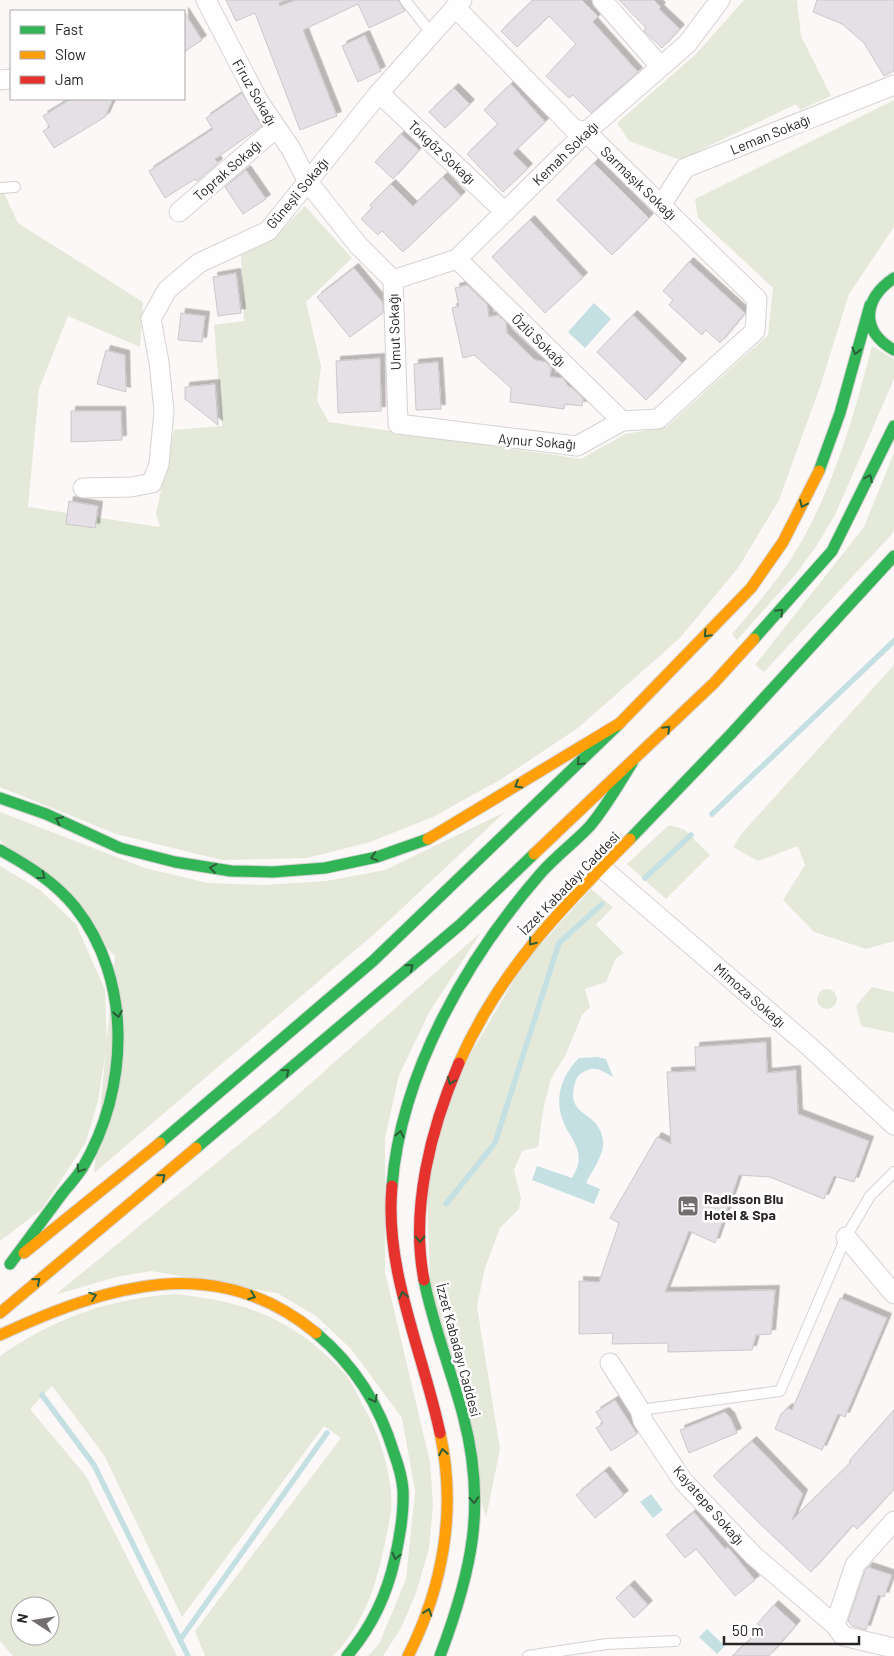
<svg xmlns="http://www.w3.org/2000/svg" width="894" height="1656" font-family="Barlow,sans-serif">
  <defs>
    <filter id="shadow"><feDropShadow dx="4.5" dy="-4.5" stdDeviation="0" flood-color="#0004"/></filter>
  </defs>
  <rect width="100%" height="100%" fill="#fcf8f7"/>
  <g fill="#e4e9da" fill-rule="evenodd">
    <polygon points="744,0 797,0 801,36 831,96 800,110 796,104 680,160 629,141 617,123 696,54"/>
    <polygon points="894,100 894,227 849,294 821,384 779,500 738,568 680,638 578,728 503,778 433,817 370,842 307,858 222,860 116,834 0,787 0,184 18,223 143,302 140,347 68,316 39,389 28,507 160,527 156,513 174,430 222,426 214,325 244,321 241,255 271,241 305,206 352,258 306,302 321,366 317,401 329,422 581,459 625,434 666,427 768,335 773,288 698,218 695,199"/>
    <path d="M 872,346 L 894,359 L 894,379 L 835,515 L 815,548 L 795,575 L 737,640 L 732,634 C 752,610 773,586 791,559 C 832,494 853,419 872,346 Z"/>
    <polygon points="894,453 894,530 892,534 764,672 755,665 864,527"/>
    <polygon points="894,665 894,941 866,949 814,932 783,900 805,865 798,846 758,861 733,847 743,832"/>
    <polygon points="0,812 145,868 208,883 264,885 326,881 385,870 505,812 381,928 94,1173 115,956 0,840"/>
    <polygon points="669,825 685,830 710,855 666,899 627,864"/>
    <polygon points="0,866 40,890 76,924 105,990 107,1043 98,1101 86,1142 42,1209 0,1241"/>
    <polygon points="591,889 613,907 596,925 624,953 616,958 606,982 585,989 590,1007 582,1015 566,1054 551,1079 544,1105 538,1147 522,1151 514,1170 521,1198 519,1209 500,1228 485,1268 477,1306 500,1449 486,1518 431,1308 426,1167 450,1089 524,963"/>
    <polygon points="481,932 430,1011 399,1075 385,1138 385,1272 430,1462 433,1505 429,1549 416,1593 401,1628 383,1656 368,1656 379,1644 406,1579 415,1491 402,1418 351,1349 316,1316 277,1293 151,1271 116,1277 55,1295 275,1115"/>
    <polygon points="872,987 894,992 894,1033 861,1026 856,1006"/>
    <circle cx="827" cy="999" r="10"/>
    <path d="M 175,1294 C 246,1301 296,1320 345,1374 C 354,1385 360,1401 367,1413 C 381,1438 394,1483 391,1511 C 389,1525 386,1539 383,1552 C 375,1590 361,1628 333,1656 L 205,1656 L 195,1631 L 341,1438 L 324,1426 L 182,1617 L 104,1455 L 52,1386 L 30,1409 L 86,1476 L 177,1656 L 13,1656 L 0,1641 L 0,1356 C 54,1318 109,1299 175,1294 ZM 20,1606 L 50,1606 L 50,1636 L 20,1636 Z"/>
  </g>
  <g fill="#c5e0e3">
    <polygon points="594,303 611,319 585,348 568,332"/>
    <path d="M 597,1057 L 606,1059 L 613,1077 C 606,1073 596,1066 588,1070 C 581,1072 577,1076 575,1083 C 565,1119 599,1109 603,1140 C 605,1154 592,1171 586,1183 L 600,1189 L 594,1204 L 532,1180 L 537,1166 L 572,1178 C 574,1174 577,1169 578,1164 C 582,1147 568,1135 563,1121 C 554,1097 562,1075 579,1058 Z"/>
    <polygon points="651,1494 663,1510 653,1518 640,1502"/>
    <polygon points="707,1629 725,1646 717,1654 699,1637"/>
  </g>
  <g fill="none" stroke-linecap="round" stroke-linejoin="round">
    <g stroke="#c5e0e3" stroke-width="5.5">
      <polyline points="712,814 894,641"/>
      <polyline points="645,878 691,835"/>
      <polyline points="446,1204 495,1143 559,943 602,904"/>
      <polyline points="42,1395 94,1465 188,1656"/>
      <polyline points="180,1640 327,1433"/>
    </g>
  </g>
  <g fill="#e4e0e6" stroke="#cac8c9" filter="url(#shadow)">
    <polygon points="226,0 286,0 279,3 280,6 296,0 398,0 405,11 369,28 358,4 303,30 337,116 300,130 255,13 236,21"/>
    <polygon points="533,0 582,0 598,16 593,22 638,72 591,113 573,95 569,98 546,76 576,44 549,16 517,47 501,31"/>
    <polygon points="619,0 654,0 661,7 659,9 680,29 662,48 644,31 646,28"/>
    <polygon points="817,0 894,0 894,71 884,76 864,43 842,24 813,12"/>
    <polygon points="184,12 202,40 184,52"/>
    <polygon points="365,35 381,71 358,82 342,46"/>
    <polygon points="511,84 545,122 513,153 528,168 503,192 467,154 498,124 484,110"/>
    <polygon points="454,88 470,104 445,128 429,112"/>
    <polygon points="242,93 262,126 215,159 218,163 197,181 195,179 165,198 149,171 213,129 206,118"/>
    <polygon points="71,99 113,99 105,117 54,148 43,131 50,127 43,116"/>
    <polygon points="401,134 419,150 393,179 375,162"/>
    <polygon points="594,163 649,218 612,255 557,200"/>
    <polygon points="246,170 266,199 243,214 225,187"/>
    <polygon points="443,177 461,196 403,252 382,231 378,235 361,219 372,208 370,205 391,184 413,206"/>
    <polygon points="530,220 583,277 545,313 492,257"/>
    <polygon points="689,262 745,313 720,343 706,330 702,335 669,305 673,300 663,291"/>
    <polygon points="354,268 383,303 383,313 350,337 317,297"/>
    <polygon points="236,273 241,313 218,316 213,277"/>
    <polygon points="467,285 487,304 489,317 498,315 506,322 507,333 535,360 546,362 551,368 550,377 563,378 568,386 571,387 583,398 582,406 565,404 564,409 510,402 511,388 474,355 463,358 452,308 459,306 455,288"/>
    <polygon points="181,313 205,316 202,342 178,340"/>
    <polygon points="633,315 682,363 646,400 597,352"/>
    <polygon points="106,350 125,355 126,392 97,384"/>
    <polygon points="380,358 381,411 338,413 336,361"/>
    <polygon points="438,362 441,409 416,410 414,364"/>
    <polygon points="215,384 218,425 185,399 185,387"/>
    <polygon points="71,411 121,411 122,440 71,442"/>
    <polygon points="69,501 98,506 95,528 66,524"/>
    <polygon points="766,1042 767,1073 796,1070 798,1114 869,1141 854,1182 834,1176 824,1199 770,1177 739,1175 715,1243 689,1231 665,1292 775,1290 771,1334 756,1335 752,1350 668,1352 668,1343 612,1344 613,1333 579,1334 579,1281 599,1282 619,1223 610,1218 657,1137 671,1144 667,1072 696,1071 695,1047"/>
    <polygon points="840,1298 887,1318 845,1417 838,1414 822,1450 775,1429 781,1414 788,1408 792,1410"/>
    <polygon points="615,1400 637,1434 611,1451 596,1428 603,1423 596,1412"/>
    <polygon points="894,1410 894,1489 857,1529 853,1525 811,1572 756,1520 713,1476 752,1441 803,1494 792,1520 851,1462 849,1461"/>
    <polygon points="725,1412 730,1417 737,1433 689,1453 680,1430"/>
    <polygon points="605,1471 624,1495 595,1518 576,1495"/>
    <polygon points="694,1512 725,1549 728,1547 755,1580 735,1596 696,1549 685,1558 666,1535"/>
    <polygon points="868,1567 892,1575 884,1597 878,1595 866,1630 852,1626 848,1621 865,1571"/>
    <polygon points="630,1585 648,1605 634,1618 616,1598"/>
    <polygon points="774,1605 796,1625 769,1656 732,1656 763,1628 757,1624"/>
  </g>
  <g fill="none" stroke-linecap="round" stroke-linejoin="round">
    <g stroke="#d6d2d1" stroke-width="12">
      <g id="lane">
        <polyline points="405,0 431,33"/>
        <polyline points="0,188 15,187"/>
        <polyline points="640,1410 780,1391 846,1237 870,1196 894,1172"/>
        <polyline points="528,1656 607,1644 675,1641"/>
      </g>
    </g>
    <g stroke="#d6d2d1" stroke-width="21">
      <g id="street">
        <polyline points="206,0 259,102 291,149 308,182 358,245 393,280 398,424 577,446 622,421 658,419 755,331 757,299 586,132 574,129 455,7"/>
        <polyline points="602,0 660,66"/>
        <polyline points="0,80 11,79"/>
        <polyline points="379,93 505,212"/>
        <polyline points="662,204 685,168 894,85"/>
        <polyline points="179,212 276,128"/>
        <polyline points="457,259 622,421"/>
        <polyline points="393,280 457,259 586,132 687,44 720,0"/>
        <polyline points="83,488 131,487 152,483 159,464 164,411 159,362 151,319 167,290 199,263 268,231 379,93 462,0"/>
        <polyline points="602,868 811,1048 894,1125"/>
        <polyline points="846,1237 894,1294"/>
        <polyline points="610,1363 640,1410 643,1421 683,1481 754,1556 835,1625 843,1636 894,1648"/>
        <polyline points="835,1625 855,1565 894,1521"/>
      </g>
    </g>
    <g stroke="#d6d2d1" stroke-width="13">
      <g id="fast">
        <path d="M 894,278 C 863,299 860,331 894,350"/>
        <polyline points="819,471 840,413 870,305"/>
        <polyline points="754,639 832,551 894,426"/>
        <polyline points="0,798 46,814 120,848 175,862 231,871 273,872 325,868 377,857 428,839"/>
        <polyline points="630,839 731,734 894,556"/>
        <path d="M 0,850 C 27,865 55,882 75,907 C 133,980 129,1089 83,1167 C 77,1177 69,1185 62,1194 C 45,1217 27,1241 10,1264"/>
        <polyline points="160,1143 373,961 618,725"/>
        <polyline points="196,1148 461,924 534,854"/>
        <path d="M 392,1186 C 401,1072 467,958 541,873 C 556,856 574,843 590,826 C 606,807 619,784 632,763"/>
        <path d="M 424,1280 C 433,1326 451,1370 463,1415 C 487,1505 472,1571 440,1656"/>
        <path d="M 316,1333 C 355,1366 379,1404 394,1453 C 398,1464 402,1477 403,1490 C 404,1512 400,1536 395,1558 C 387,1595 372,1627 347,1656"/>
      </g>
    </g>
    <g stroke="#d6d2d1" stroke-width="13">
      <g id="slow">
        <polyline points="618,725 751,588 783,542 819,471"/>
        <polyline points="428,839 620,723"/>
        <polyline points="534,854 714,683 754,639"/>
        <path d="M 459,1063 C 499,972 561,908 630,839"/>
        <polyline points="24,1253 160,1143"/>
        <polyline points="0,1313 196,1148"/>
        <path d="M 0,1335 C 106,1286 216,1250 316,1333"/>
        <path d="M 408,1656 C 443,1587 457,1510 440,1433"/>
      </g>
    </g>
    <g stroke="#d6d2d1" stroke-width="13">
      <g id="jam">
        <path d="M 392,1186 C 384,1270 423,1352 440,1433"/>
        <path d="M 424,1280 C 410,1209 431,1128 459,1063"/>
      </g>
    </g>
    <use href="#lane" stroke="#fffefe" stroke-width="10"/>
    <use href="#street" stroke="#fffefe" stroke-width="19"/>
    <use href="#fast" stroke="#30b455" stroke-width="11"/>
    <use href="#slow" stroke="#ff9f0a" stroke-width="11"/>
    <use href="#jam" stroke="#e5322d" stroke-width="11"/>
  </g>
  <defs><path id="oneway-chevron" d="M-2-3.5L2.5 0L-2 3.5" fill="none" stroke-width="1.6" stroke-linecap="round" stroke-linejoin="round" transform="scale(1.25)"/></defs>
  <g stroke="#2c5e38">
    <use href="#oneway-chevron" transform="translate(856 351) rotate(104)"/>
    <use href="#oneway-chevron" transform="translate(869 478) rotate(-64)"/>
    <use href="#oneway-chevron" transform="translate(803 504) rotate(115)"/>
    <use href="#oneway-chevron" transform="translate(780 612) rotate(-47)"/>
    <use href="#oneway-chevron" transform="translate(707 634) rotate(134)"/>
    <use href="#oneway-chevron" transform="translate(667 729) rotate(-45)"/>
    <use href="#oneway-chevron" transform="translate(580 762) rotate(136)"/>
    <use href="#oneway-chevron" transform="translate(518 785) rotate(149)"/>
    <use href="#oneway-chevron" transform="translate(59 820) rotate(-156)"/>
    <use href="#oneway-chevron" transform="translate(374 857) rotate(165)"/>
    <use href="#oneway-chevron" transform="translate(213 868) rotate(-171)"/>
    <use href="#oneway-chevron" transform="translate(42 876) rotate(36)"/>
    <use href="#oneway-chevron" transform="translate(532 942) rotate(129)"/>
    <use href="#oneway-chevron" transform="translate(410 967) rotate(-40)"/>
    <use href="#oneway-chevron" transform="translate(118 1014) rotate(79)"/>
    <use href="#oneway-chevron" transform="translate(286 1072) rotate(-40)"/>
    <use href="#oneway-chevron" transform="translate(451 1081) rotate(111)"/>
    <use href="#oneway-chevron" transform="translate(400 1134) rotate(-77)"/>
    <use href="#oneway-chevron" transform="translate(80 1169) rotate(123)"/>
    <use href="#oneway-chevron" transform="translate(162 1177) rotate(-40)"/>
    <use href="#oneway-chevron" transform="translate(420 1239) rotate(88)"/>
    <use href="#oneway-chevron" transform="translate(37 1281) rotate(-40)"/>
    <use href="#oneway-chevron" transform="translate(403 1295) rotate(-103)"/>
    <use href="#oneway-chevron" transform="translate(93 1296) rotate(-19)"/>
    <use href="#oneway-chevron" transform="translate(252 1296) rotate(20)"/>
    <use href="#oneway-chevron" transform="translate(374 1399) rotate(62)"/>
    <use href="#oneway-chevron" transform="translate(443 1452) rotate(-100)"/>
    <use href="#oneway-chevron" transform="translate(474 1500) rotate(86)"/>
    <use href="#oneway-chevron" transform="translate(396 1556) rotate(103)"/>
    <use href="#oneway-chevron" transform="translate(428 1612) rotate(-71)"/>
  </g>
  <defs>
    <g id="hotel-square" transform="scale(1.125)"><rect x="-9" y="-9" width="18" height="18" rx="4" fill="#736f6e" stroke="#fff"/><path d="M-6-4.5h1.5V1H6V5H4.5V3h-9V5H-6ZM-4 0a1.8 1.8 0 1 1 3.6 0ZM.5 0V-2.5h3Q6-2.5 6 0Z" fill="#fff"/></g>
  </defs>
  <g fill-rule="evenodd">
    <use href="#hotel-square" x="688" y="1206"/>
  </g>
  <g text-anchor="middle" dominant-baseline="central" stroke-width="5" stroke-linejoin="round" paint-order="stroke">
    <g font-size="14" fill="#292524" stroke="#fff">
      <text transform="translate(255 92) rotate(60)">Firuz Sokağı</text>
      <text transform="translate(770 134) rotate(-22)">Leman Sokağı</text>
      <text transform="translate(442 152) rotate(43)">Tokgöz Sokağı</text>
      <text transform="translate(565 153) rotate(-44)">Kemah Sokağı</text>
      <text transform="translate(227 170) rotate(-41)">Toprak Sokağı</text>
      <text transform="translate(639 183) rotate(44)">Sarmaşık Sokağı</text>
      <text transform="translate(297 193) rotate(-50)">Güneşli Sokağı</text>
      <text transform="translate(394 332) rotate(-92)">Umut Sokağı</text>
      <text transform="translate(539 340) rotate(44)">Özlü Sokağı</text>
      <text transform="translate(537 441) rotate(4)">Aynur Sokağı</text>
      <text transform="translate(569 883) rotate(-46)">İzzet Kabadayı Caddesi</text>
      <text transform="translate(750 995) rotate(41)">Mimoza Sokağı</text>
      <text transform="translate(459 1350) rotate(75)">İzzet Kabadayı Caddesi</text>
      <text transform="translate(709 1505) rotate(49)">Kayatepe Sokağı</text>
    </g>
    <g font-size="14" font-weight="bold" fill="#292524" stroke="#fff" text-anchor="start">
      <text x="704" y="1198">Radisson Blu<tspan x="704" dy="16">Hotel &amp; Spa</tspan></text>
    </g>
  </g>
  <rect x="10" y="10" width="175" height="90" fill="#ffffff" stroke="#a9a8a7"/>
  <rect x="20" y="26" width="25" height="8" fill="#30b455" stroke="#a9a8a7"/>
  <text x="55" y="35" font-size="15" fill="#292524">Fast</text>
  <rect x="20" y="51" width="25" height="8" fill="#ff9f0a" stroke="#a9a8a7"/>
  <text x="55" y="60" font-size="15" fill="#292524">Slow</text>
  <rect x="20" y="76" width="25" height="8" fill="#e5322d" stroke="#a9a8a7"/>
  <text x="55" y="85" font-size="15" fill="#292524">Jam</text>
  <g transform="translate(35 1621) rotate(282)"><circle r="24" fill="#ffffff" stroke="#a9a8a7"/>
  <path d="M0-4L9 19L0 12L-9 19Z" fill="#736f6e"/>
  <text y="-8" font-size="14" font-weight="bold" text-anchor="middle" fill="#292524">N</text>
  </g>
  <path d="M724 1636v8h135v-8" fill="none" stroke="#292524" stroke-width="2.5"/>
  <text x="732" y="1636" font-size="15" fill="#292524" stroke="#ffffff" stroke-width="4" paint-order="stroke">50 m</text>
</svg>
